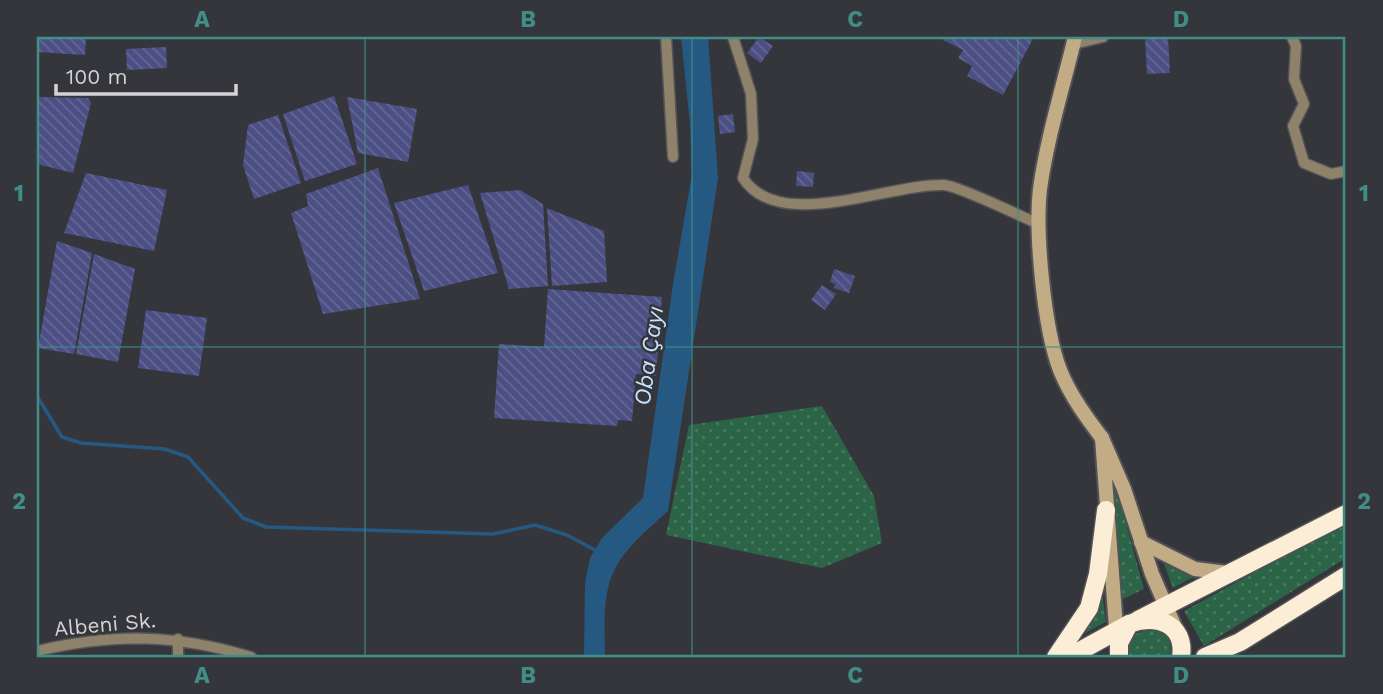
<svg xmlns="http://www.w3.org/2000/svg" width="1383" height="694" font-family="'Work Sans',sans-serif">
  <defs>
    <pattern id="grass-dots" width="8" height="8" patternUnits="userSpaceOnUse" patternTransform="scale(1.75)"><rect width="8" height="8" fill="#2c6447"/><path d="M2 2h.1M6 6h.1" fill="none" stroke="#4a7961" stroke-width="1.8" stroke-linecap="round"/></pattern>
    <pattern id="building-back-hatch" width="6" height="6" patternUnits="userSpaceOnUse" patternTransform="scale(1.75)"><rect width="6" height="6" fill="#4b4f83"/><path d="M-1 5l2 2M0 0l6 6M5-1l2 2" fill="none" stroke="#646794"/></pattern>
  </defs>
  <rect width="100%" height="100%" fill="#35363b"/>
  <g fill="url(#grass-dots)">
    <polygon points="822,406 874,496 882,543 822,568 666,535 689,425"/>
    <polygon points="1112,473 1144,589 1121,600"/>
    <polygon points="1346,522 1346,558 1204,646 1184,611"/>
    <polygon points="1164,564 1197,575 1173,588"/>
    <polygon points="1102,592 1106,622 1085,633"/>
    <polygon points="1153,627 1170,638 1171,657 1129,657 1128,648 1133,635"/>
  </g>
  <path fill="#265981" d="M 681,37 L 708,37 L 718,178 L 668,511 C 607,565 603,575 605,657 L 584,657 L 585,583 L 590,558 L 602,538 L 643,498 L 673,284 L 692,174 L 690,124 Z"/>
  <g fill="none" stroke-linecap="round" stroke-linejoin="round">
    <polyline stroke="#265981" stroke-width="3.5" points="37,396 62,437 81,443 165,449 188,457 243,518 266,527 493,534 535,525 567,535 597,551"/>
  </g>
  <g fill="url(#building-back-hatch)">
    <polygon points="37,37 86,37 85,55 37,52"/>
    <polygon points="759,37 773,46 761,63 747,53"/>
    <polygon points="945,37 1034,37 1003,95 967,76 972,66 958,58 963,50 943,40"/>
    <polygon points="1145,37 1168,37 1170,73 1147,74"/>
    <polygon points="166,47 167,68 127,70 126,49"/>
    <polygon points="334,96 357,164 305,181 283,114"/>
    <polygon points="37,97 88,98 91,103 73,173 37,164"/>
    <polygon points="347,97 417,109 408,162 358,153"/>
    <polygon points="733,114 735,132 720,134 718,116"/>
    <polygon points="278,115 301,183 254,199 243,165 248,125"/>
    <polygon points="378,168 420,299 323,314 291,213 308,206 306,194"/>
    <polygon points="797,171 814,173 813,187 796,186"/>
    <polygon points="86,173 167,190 154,251 64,233"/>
    <polygon points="468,185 498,273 424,291 394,203"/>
    <polygon points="520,190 543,204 548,286 509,289 480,193"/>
    <polygon points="547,208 604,231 607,282 552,286"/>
    <polygon points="57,241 92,253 74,354 38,348"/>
    <polygon points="94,254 135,269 118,362 76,354"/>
    <polygon points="834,269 855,276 849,293 834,288 835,284 830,282"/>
    <polygon points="822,285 836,294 825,310 811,300"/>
    <polygon points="548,289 662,297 656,376 636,374 632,421 618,420 617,426 494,418 499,344 544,347"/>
    <polygon points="146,310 207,318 199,376 138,368"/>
  </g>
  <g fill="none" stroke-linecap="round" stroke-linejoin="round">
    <g stroke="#525257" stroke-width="13">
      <g id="street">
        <polyline points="666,37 673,157"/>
        <path d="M 733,37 L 751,94 L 753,139 L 743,178 C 779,234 890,183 944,185 C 959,186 1020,216 1039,224"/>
        <polyline points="1292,37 1296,46 1294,79 1304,104 1293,126 1304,163 1331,174 1346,171"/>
        <polyline points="1074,44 1103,37"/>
        <polyline points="178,639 178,657"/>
        <path d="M 37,651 C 114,633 176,634 251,657"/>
      </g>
    </g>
    <g stroke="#525257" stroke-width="18">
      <g id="secondary">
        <path d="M 1075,37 C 1063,87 1047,138 1040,189 C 1035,233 1044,329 1060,370 C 1070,395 1086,417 1102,438"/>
        <polyline points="1141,542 1195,569 1228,573"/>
        <polyline points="1117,641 1102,438 1124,489 1152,574 1178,634"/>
      </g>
    </g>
    <g stroke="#525257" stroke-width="21">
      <g id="highway">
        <polyline points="1138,620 1346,514"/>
        <polyline points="1056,657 1089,608 1098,574 1106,510"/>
        <polyline points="1069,657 1129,624"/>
        <path d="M 1119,657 L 1119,643 L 1129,624 C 1156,613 1186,624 1181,657"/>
        <polyline points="1205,657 1240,642 1346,576"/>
      </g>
    </g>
    <use href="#street" stroke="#8f826a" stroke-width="10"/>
    <use href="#secondary" stroke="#c2ac85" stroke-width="14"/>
    <use href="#highway" stroke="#fbedd6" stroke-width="18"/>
  </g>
  <path fill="none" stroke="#408e88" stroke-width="2" stroke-opacity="0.55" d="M 365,37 L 365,657M 692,37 L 692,657M 1018,37 L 1018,657M 37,347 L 1346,347"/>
  <g text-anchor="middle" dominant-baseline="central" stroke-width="5" stroke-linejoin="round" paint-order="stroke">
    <g font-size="21" fill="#d4d4d7" stroke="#35363b">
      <text transform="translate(105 624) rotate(-5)">Albeni Sk.</text>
    </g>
    <g font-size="23" font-style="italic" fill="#c7e3fd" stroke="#35363b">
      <text transform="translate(649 356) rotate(-82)">Oba Çayı</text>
    </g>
  </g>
  <rect width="1383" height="694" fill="none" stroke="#35363b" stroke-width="77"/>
  <path d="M56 84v10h180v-10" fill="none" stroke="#d4d4d7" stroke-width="3.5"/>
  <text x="66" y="84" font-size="21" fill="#d4d4d7" stroke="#35363b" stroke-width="5" paint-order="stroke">100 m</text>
  <rect x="38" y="38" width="1306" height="618" fill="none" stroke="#408e88" stroke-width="2.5"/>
  <g font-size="23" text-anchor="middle" font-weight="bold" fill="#408e88">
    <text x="202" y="27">A</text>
    <text x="528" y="27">B</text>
    <text x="855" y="27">C</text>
    <text x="1181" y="27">D</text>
    <text x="19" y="201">1</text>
    <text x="1364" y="201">1</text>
    <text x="19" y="509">2</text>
    <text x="1364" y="509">2</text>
    <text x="202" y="683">A</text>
    <text x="528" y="683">B</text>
    <text x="855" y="683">C</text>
    <text x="1181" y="683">D</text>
  </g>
</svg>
